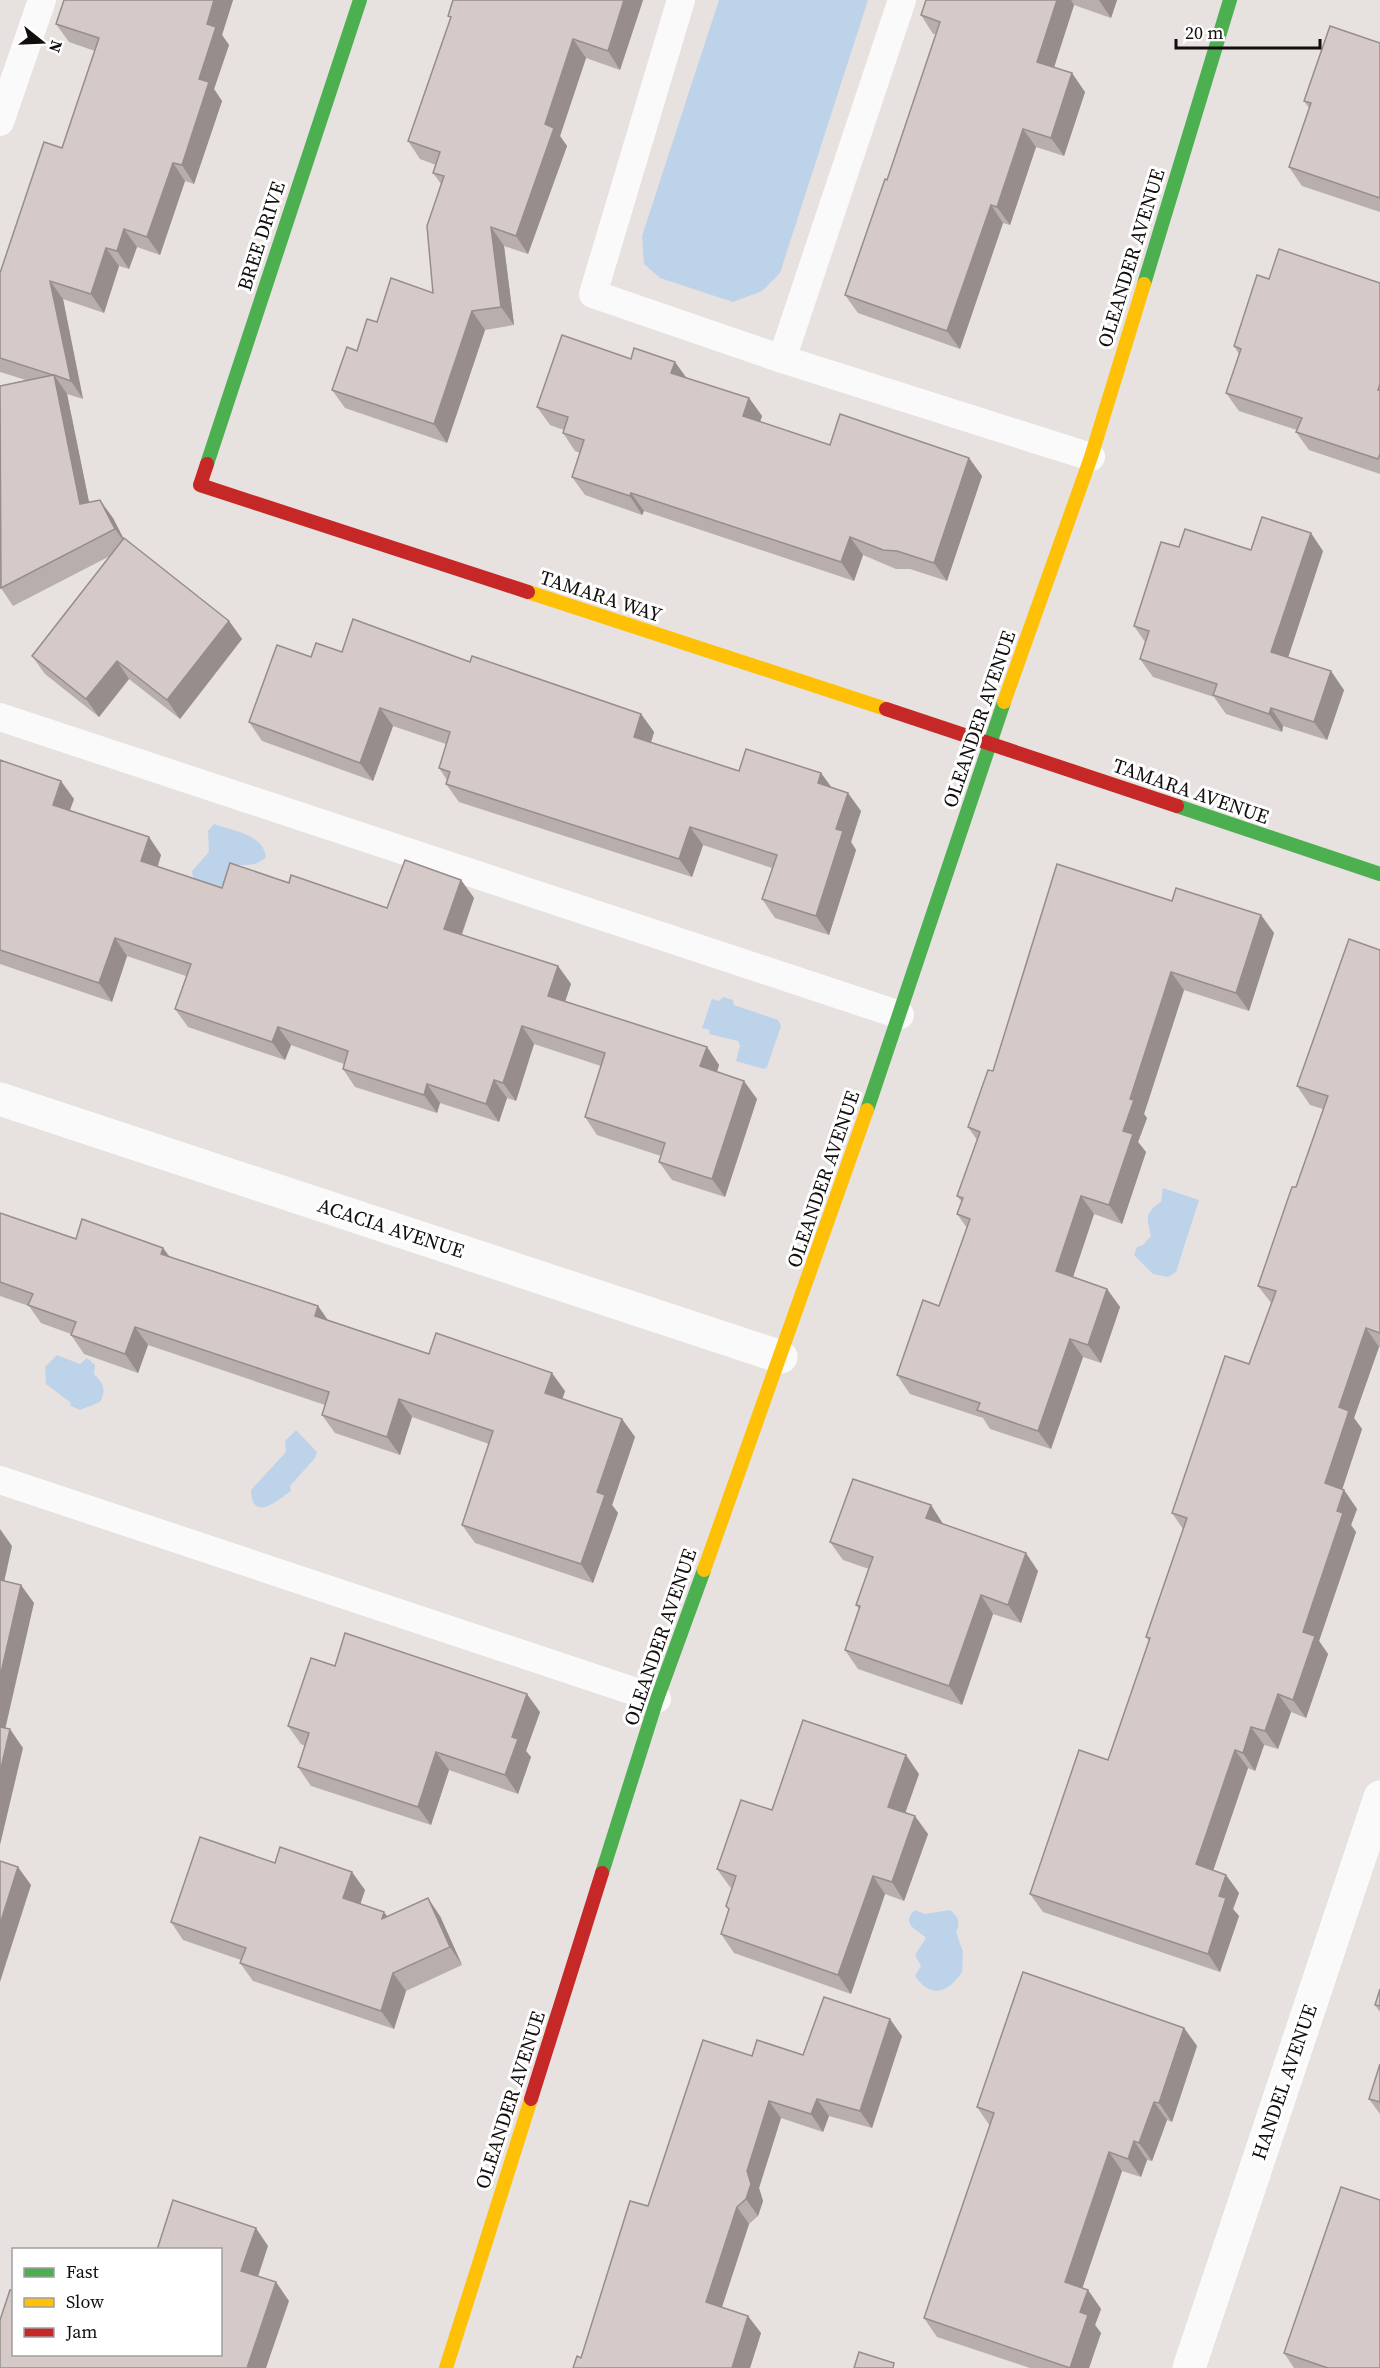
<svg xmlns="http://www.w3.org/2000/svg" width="1380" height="2368" font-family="'Source Serif 4',serif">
  <rect width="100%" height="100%" fill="#e7e1e0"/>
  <g fill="#bdd3ea">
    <polygon points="719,0 868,0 780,273 762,291 733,302 660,278 644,264 642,236"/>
    <path d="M 214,824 C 233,831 263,834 266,857 C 258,866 247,865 236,865 L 225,884 L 218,889 L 208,888 L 193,877 L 192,871 L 209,852 L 208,831 Z"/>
    <polygon points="723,997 733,1000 734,1005 778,1020 781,1026 767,1067 764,1069 736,1061 740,1046 738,1041 709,1034 710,1030 702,1028 712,999 719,1001"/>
    <path d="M 1163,1188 L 1199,1200 L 1176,1272 L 1168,1277 L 1153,1274 L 1134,1255 L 1137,1247 L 1143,1245 L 1151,1236 C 1147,1218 1144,1213 1161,1202 Z"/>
    <path d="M 57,1355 L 80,1364 L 87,1358 L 95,1365 L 94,1374 C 103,1383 107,1390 100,1402 L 80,1410 L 71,1406 L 70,1402 L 46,1384 L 45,1367 Z"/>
    <path d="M 296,1430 L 317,1452 L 315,1458 L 290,1486 L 291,1491 C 280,1498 252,1525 251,1490 L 286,1452 L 285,1441 Z"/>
    <path d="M 915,1910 L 925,1914 L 950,1910 C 958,1917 961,1922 956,1932 L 963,1952 L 962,1972 C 948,1993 931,1999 915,1976 L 921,1966 L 915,1955 L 926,1938 C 917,1929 900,1924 915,1910 Z"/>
  </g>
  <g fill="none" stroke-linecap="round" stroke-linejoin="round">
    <g stroke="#fbfafa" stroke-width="28">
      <polyline points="681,0 593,294 782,359 1091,457"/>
      <polyline points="0,122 42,0"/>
      <polyline points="782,359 902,0"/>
      <polyline points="0,717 900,1015"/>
      <polyline points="0,1480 657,1699"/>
    </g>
    <g stroke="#fbfafa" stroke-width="33">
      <polyline points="0,1099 781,1357"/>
      <polyline points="1189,2368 1380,1797"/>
    </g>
    <g stroke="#4caf50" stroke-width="14">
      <polyline points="1144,284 1230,0"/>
      <polyline points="207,464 360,0"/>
      <polyline points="1177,806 1380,874"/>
      <polyline points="867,1110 1004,702"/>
      <polyline points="602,1873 657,1699 704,1570"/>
    </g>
    <g stroke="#ffc107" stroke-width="14">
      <polyline points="528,592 886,709"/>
      <polyline points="1004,702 1091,457 1144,284"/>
      <polyline points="704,1570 867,1110"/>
      <polyline points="446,2368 531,2099"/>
    </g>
    <g stroke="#c62828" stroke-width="14">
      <polyline points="207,464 200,485 528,592"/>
      <polyline points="886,709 1177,806"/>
      <polyline points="531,2099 602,1873"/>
    </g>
  </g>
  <g fill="#b8aeac">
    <polygon points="64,0 233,0 222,35 229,45 214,89 222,101 194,184 185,181 160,255 137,247 129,269 119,266 104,313 63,299 83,399 67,394 89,502 113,518 123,539 229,621 242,639 180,719 129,679 99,717 45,674 32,656 110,556 13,606 1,588 0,589 0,386 26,380 0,372 0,273 62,148 95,51 69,42 56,24"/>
    <polygon points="643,0 620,70 586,58 560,136 567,146 528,254 504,246 514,325 485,330 447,443 345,408 332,390 357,351 377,322 433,293 441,184 433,173 436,165 420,159 408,141 451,19 448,16"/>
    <polygon points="926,0 1117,0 1111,18 1074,5 1054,67 1085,92 1064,156 1036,147 1010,225 1003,223 960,349 858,313 845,295 887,180 936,34 933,34 921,15"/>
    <polygon points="1380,43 1380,212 1302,186 1289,167 1309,108 1304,101"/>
    <polygon points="1269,279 1380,283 1380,474 1309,450 1296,432 1297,430 1239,411 1226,393 1239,354 1234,346"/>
    <polygon points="631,359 675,362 686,378 749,398 762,416 760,422 830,445 969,458 982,476 947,581 910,569 896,569 863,555 854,581 644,511 642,515 585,495 572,477 580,453 575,451 563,433 564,430 550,425 537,407"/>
    <polygon points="1179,547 1251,550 1323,551 1288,657 1344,690 1327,740 1283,726 1282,732 1226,714 1214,697 1153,677 1140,659 1145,642 1134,626"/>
    <polygon points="342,652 470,662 641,714 654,732 651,743 739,771 821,773 832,788 861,811 851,842 856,850 829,935 775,918 762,899 772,868 703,845 692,877 459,802 446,784 447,780 439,768 446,744 393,726 373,781 262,741 249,722 311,657"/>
    <polygon points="0,760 74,799 70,810 149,837 161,855 158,867 222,888 289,883 387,908 461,880 474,898 462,935 558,966 571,984 565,1001 707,1047 719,1065 717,1072 757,1099 725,1197 672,1180 659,1162 661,1156 597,1135 585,1117 601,1066 534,1044 516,1101 507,1098 499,1122 440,1103 437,1113 355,1087 343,1069 344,1064 291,1045 285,1060 188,1027 175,1009 186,976 127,956 112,1002 0,964"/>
    <polygon points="1261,915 1274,933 1249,1011 1184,990 1144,1114 1147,1118 1138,1142 1146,1152 1122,1224 1094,1214 1073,1277 1107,1289 1120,1307 1101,1363 1083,1357 1051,1449 990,1429 983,1418 910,1394 897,1375 939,1306 967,1228 957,1214 962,1202 957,1196 977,1140 968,1127 993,1071"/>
    <polygon points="1380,950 1380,1347 1379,1347 1354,1418 1362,1429 1342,1490 1344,1490 1357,1509 1351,1525 1356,1532 1319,1641 1328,1654 1306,1718 1291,1712 1278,1749 1264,1745 1255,1771 1248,1768 1213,1870 1226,1875 1239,1893 1233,1909 1239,1916 1220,1972 1043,1912 1030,1894 1108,1760 1149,1641 1146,1637 1183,1529 1172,1513 1249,1364 1272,1304 1258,1286 1296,1187 1323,1109 1310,1105 1297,1086"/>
    <polygon points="0,1213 76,1239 163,1248 170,1257 318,1306 328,1320 429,1354 565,1391 562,1399 622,1419 635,1437 612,1505 618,1513 593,1583 475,1543 462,1525 489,1444 412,1417 400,1455 335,1433 322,1415 325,1405 148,1345 138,1373 84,1354 71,1335 71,1334 41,1323 29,1306 0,1296"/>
    <polygon points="931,1505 943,1524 1038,1571 1021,1623 993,1614 962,1705 858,1669 845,1650 859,1609 856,1605 869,1569 843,1560 830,1542"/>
    <polygon points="335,1666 540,1712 526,1751 531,1757 518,1794 449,1770 431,1825 311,1786 298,1767 305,1746 301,1744 288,1726"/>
    <polygon points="919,1774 905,1813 928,1834 904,1901 885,1894 851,1994 734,1953 721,1934 729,1911 726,1906 732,1888 730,1887 717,1869 772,1810"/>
    <polygon points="275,1863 365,1890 360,1904 388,1916 440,1916 462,1965 406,1991 394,2029 253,1981 240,1963 241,1960 183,1940 171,1922"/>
    <polygon points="1380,1989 1380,2012 1375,2005"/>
    <polygon points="1184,2028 1197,2046 1172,2122 1167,2120 1152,2161 1147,2160 1141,2177 1122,2171 1082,2288 1088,2290 1101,2309 1095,2325 1101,2333 1089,2368 1030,2368 937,2337 924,2318 990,2126 977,2107"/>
    <polygon points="902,2036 872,2128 829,2116 823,2132 781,2118 759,2188 763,2201 758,2216 749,2224 722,2307 761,2333 750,2368 573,2368 581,2358 648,2206 752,2056 803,2055"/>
    <polygon points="1380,2064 1380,2114 1369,2099"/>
    <polygon points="1284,2353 1380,2368 1294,2368"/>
  </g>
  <g fill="#968d8c">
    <polygon points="214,0 233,0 222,35 229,45 214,89 222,101 194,184 182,165 199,79 207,24"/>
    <polygon points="624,0 643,0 620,70 608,51"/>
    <polygon points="1057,0 1071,0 1074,5 1050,80 1037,62"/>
    <polygon points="1099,0 1117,0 1111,18"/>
    <polygon points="573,39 586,58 560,136 567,146 528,254 516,236 545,124"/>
    <polygon points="1072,73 1085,92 1064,156 1051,138"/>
    <polygon points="1023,129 1036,147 1010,225 997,207"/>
    <polygon points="173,163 185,181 160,255 147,237"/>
    <polygon points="991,205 1003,223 960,349 947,331"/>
    <polygon points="491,227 504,246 514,325 501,307"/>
    <polygon points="124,229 137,247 129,269 117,251"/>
    <polygon points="106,248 119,266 104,313 91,294"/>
    <polygon points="50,281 63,299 83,399 71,381"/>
    <polygon points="472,311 485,330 447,443 434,424"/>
    <polygon points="675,362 688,380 671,373"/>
    <polygon points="54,375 67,394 93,522 80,504"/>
    <polygon points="749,398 762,416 756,434 743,416"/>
    <polygon points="969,458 982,476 947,581 934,563"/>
    <polygon points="631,493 644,511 642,515 630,496"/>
    <polygon points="100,500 113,518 128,547 115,529"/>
    <polygon points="1311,533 1323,551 1284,670 1271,652"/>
    <polygon points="850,537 863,555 854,581 841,562"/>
    <polygon points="229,621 242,639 180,719 167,700"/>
    <polygon points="117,661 129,679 99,717 86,699"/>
    <polygon points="1331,671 1344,690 1327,740 1314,722"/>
    <polygon points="380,708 393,726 373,781 360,763"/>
    <polygon points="1271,708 1283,726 1282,732 1269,714"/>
    <polygon points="641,714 654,732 647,755 634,737"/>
    <polygon points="821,773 834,791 818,783"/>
    <polygon points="61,781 74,799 65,823 53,805"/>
    <polygon points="848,793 861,811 851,842 856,850 829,935 816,916 836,829"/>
    <polygon points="690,827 703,845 692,877 679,859"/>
    <polygon points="149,837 161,855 153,879 141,861"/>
    <polygon points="461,880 474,898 457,947 444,929"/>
    <polygon points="1261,915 1274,933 1249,1011 1236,993"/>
    <polygon points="115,938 127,956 112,1002 99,983"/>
    <polygon points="558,966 571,984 561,1014 548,996"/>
    <polygon points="1171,972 1184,990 1144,1114 1147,1118 1138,1142 1146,1152 1122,1224 1109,1205 1123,1131 1130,1099"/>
    <polygon points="522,1026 534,1044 516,1101 503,1083"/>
    <polygon points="278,1027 291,1045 285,1060 272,1042"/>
    <polygon points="707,1047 719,1065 713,1085 700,1066"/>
    <polygon points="494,1080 507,1098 499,1122 486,1104"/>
    <polygon points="744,1081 757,1099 725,1197 712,1179"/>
    <polygon points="427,1084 440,1103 437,1113 424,1095"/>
    <polygon points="1081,1196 1094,1214 1069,1289 1056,1271"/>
    <polygon points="163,1248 176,1266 161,1254"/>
    <polygon points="1107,1289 1120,1307 1101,1363 1088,1345"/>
    <polygon points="318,1306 331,1325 315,1316"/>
    <polygon points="135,1327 148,1345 138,1373 125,1354"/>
    <polygon points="1366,1328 1379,1347 1354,1418 1362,1429 1338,1502 1325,1483 1339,1407"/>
    <polygon points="1070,1339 1083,1357 1051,1449 1038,1431"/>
    <polygon points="552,1373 565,1391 558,1412 545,1393"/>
    <polygon points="399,1399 412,1417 400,1455 387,1437"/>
    <polygon points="622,1419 635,1437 612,1505 618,1513 593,1583 581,1564 597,1492"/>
    <polygon points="1344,1490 1357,1509 1351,1525 1356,1532 1319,1641 1328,1654 1306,1718 1293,1700 1303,1632"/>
    <polygon points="931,1505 943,1524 938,1537 926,1518"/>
    <polygon points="0,1529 12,1546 1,1596 0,1595"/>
    <polygon points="1026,1553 1038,1571 1021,1623 1008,1605"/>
    <polygon points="21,1585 34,1603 2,1743 0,1740 0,1677"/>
    <polygon points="981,1595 993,1614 962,1705 949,1686"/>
    <polygon points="527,1694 540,1712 526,1751 531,1757 518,1794 505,1775 512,1737"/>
    <polygon points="1278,1694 1291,1712 1278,1749 1265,1731"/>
    <polygon points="1251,1727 1264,1745 1255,1771 1243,1753"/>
    <polygon points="10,1729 23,1748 0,1845 0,1772"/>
    <polygon points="1235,1750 1248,1768 1209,1883 1196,1864"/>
    <polygon points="436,1752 449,1770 431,1825 418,1807"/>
    <polygon points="906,1755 919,1774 901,1825 888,1807"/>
    <polygon points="915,1816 928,1834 904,1901 892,1882"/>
    <polygon points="18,1867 31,1885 0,1982 0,1924"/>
    <polygon points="352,1872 365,1890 356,1917 343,1898"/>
    <polygon points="1226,1875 1239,1893 1233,1909 1239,1916 1220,1972 1208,1954 1219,1896"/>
    <polygon points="873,1876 885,1894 851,1994 838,1975"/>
    <polygon points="428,1898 440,1916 462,1965 450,1947"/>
    <polygon points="384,1912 397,1930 382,1919"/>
    <polygon points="393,1973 406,1991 394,2029 381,2011"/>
    <polygon points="890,2019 902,2036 872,2128 860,2111"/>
    <polygon points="1184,2028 1197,2046 1172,2122 1159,2103"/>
    <polygon points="817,2099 829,2116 823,2132 811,2114"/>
    <polygon points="769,2101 781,2118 759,2188 763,2201 758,2216 746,2199 747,2171"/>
    <polygon points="1154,2102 1167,2120 1152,2161 1139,2143"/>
    <polygon points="1134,2141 1147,2160 1141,2177 1128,2159"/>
    <polygon points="1109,2152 1122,2171 1078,2301 1065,2282"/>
    <polygon points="737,2207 749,2224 718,2319 706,2302"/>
    <polygon points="256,2228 268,2246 254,2289 241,2271"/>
    <polygon points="276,2282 289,2301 266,2368 247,2368"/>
    <polygon points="1088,2290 1101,2309 1095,2325 1101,2333 1089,2368 1070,2368 1080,2312"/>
    <polygon points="748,2316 761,2333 750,2368 732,2368"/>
  </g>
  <g fill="#d6cac8" stroke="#968d8c" stroke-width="1.5">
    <polygon points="64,0 214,0 207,24 216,27 199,79 209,82 182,165 173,163 147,237 124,229 117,251 106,248 91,294 50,281 71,381 54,375 80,504 100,500 115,529 1,588 0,386 53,375 0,358 0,273 44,142 62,148 99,38 56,24"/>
    <polygon points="453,0 624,0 608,51 573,39 545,124 554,128 516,236 491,227 501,307 472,311 434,424 332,390 347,347 357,351 367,319 377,322 391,278 433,293 427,226 444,176 433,173 440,152 408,141 451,17 448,16"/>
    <polygon points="926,0 1057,0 1037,62 1072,73 1051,138 1023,129 997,207 991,205 947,331 845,295 885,179 887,180 940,22 921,15"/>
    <polygon points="1330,26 1380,43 1380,198 1289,167 1311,103 1304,101"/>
    <polygon points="1279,249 1380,283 1380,384 1378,390 1380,390 1380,454 1378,459 1296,432 1302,418 1226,393 1241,349 1234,346 1257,275 1269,279"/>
    <polygon points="562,335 631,359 634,348 675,362 671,373 749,398 743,416 830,445 840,414 969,458 934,563 897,551 883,550 850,537 841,562 631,493 630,496 572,477 584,440 563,433 568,417 537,407"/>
    <polygon points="1262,517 1311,533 1271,652 1331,671 1314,722 1271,708 1269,714 1213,695 1217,684 1140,659 1149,631 1134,626 1161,542 1179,547 1185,529 1251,550"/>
    <polygon points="124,538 229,621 167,700 117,661 86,699 32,656"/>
    <polygon points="353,619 470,662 472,656 641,714 634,737 739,771 746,749 821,773 818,783 848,793 836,829 843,831 816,916 762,899 777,855 690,827 679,859 446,784 450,772 439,768 450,732 380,708 360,763 249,722 277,645 311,657 316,643 342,652"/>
    <polygon points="0,760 61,781 53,805 149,837 141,861 222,888 230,863 289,883 291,875 387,908 405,860 461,880 444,929 558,966 548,996 707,1047 700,1066 744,1081 712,1179 659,1162 665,1143 585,1117 605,1053 522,1026 503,1083 494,1080 486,1104 427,1084 424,1095 343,1069 348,1051 278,1027 272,1042 175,1009 191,964 115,938 99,983 0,950"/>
    <polygon points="1057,864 1172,901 1176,888 1261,915 1236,993 1171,972 1130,1099 1134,1100 1123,1131 1133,1134 1109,1205 1081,1196 1056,1271 1107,1289 1088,1345 1070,1339 1038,1431 977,1410 980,1403 897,1375 923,1300 939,1306 970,1219 957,1214 963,1198 957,1196 980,1132 968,1127 988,1070 993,1071"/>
    <polygon points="1349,939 1380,950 1380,1333 1366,1328 1339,1407 1349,1411 1325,1483 1344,1490 1337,1511 1343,1513 1303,1632 1315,1636 1293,1700 1278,1694 1265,1731 1251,1727 1243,1753 1235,1750 1196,1864 1226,1875 1219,1896 1226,1898 1208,1954 1030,1894 1079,1750 1108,1760 1150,1638 1146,1637 1187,1518 1172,1513 1225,1356 1249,1364 1276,1291 1258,1286 1292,1187 1296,1187 1328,1096 1297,1086"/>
    <polygon points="0,1213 76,1239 82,1219 163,1248 161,1254 318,1306 315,1316 429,1354 436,1333 552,1373 545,1393 622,1419 597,1492 605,1495 581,1564 462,1525 493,1431 399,1399 387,1437 322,1415 329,1392 135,1327 125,1354 71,1335 76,1322 28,1305 33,1294 0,1282"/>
    <polygon points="853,1479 931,1505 926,1518 1026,1553 1008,1605 981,1595 949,1686 845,1650 860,1606 856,1605 873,1557 830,1542"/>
    <polygon points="0,1580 21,1585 0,1677"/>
    <polygon points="345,1633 527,1694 512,1737 518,1739 505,1775 436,1752 418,1807 298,1767 309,1733 288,1726 311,1658 335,1666"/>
    <polygon points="803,1720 906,1755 888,1807 915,1816 892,1882 873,1876 838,1975 721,1934 729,1909 726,1906 736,1876 717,1869 741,1800 772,1810"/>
    <polygon points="0,1727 10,1729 0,1772"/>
    <polygon points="200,1837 275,1863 280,1847 352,1872 343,1898 384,1912 382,1919 428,1898 450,1947 393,1973 381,2011 240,1963 246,1948 171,1922"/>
    <polygon points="0,1861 18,1867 0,1924"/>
    <polygon points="1023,1972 1184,2028 1159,2103 1154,2102 1139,2143 1134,2141 1128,2159 1109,2152 1065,2282 1088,2290 1080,2312 1088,2315 1070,2368 924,2318 994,2113 977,2107"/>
    <polygon points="1380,1989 1380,2006 1375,2005"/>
    <polygon points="824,1997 890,2019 860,2111 817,2099 811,2114 769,2101 747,2171 751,2184 746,2199 737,2207 706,2302 748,2316 732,2368 573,2368 577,2356 581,2358 630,2201 648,2206 703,2040 752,2056 757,2040 803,2055"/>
    <polygon points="1380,2064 1380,2102 1369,2099"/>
    <polygon points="1341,2187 1380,2200 1380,2368 1328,2368 1284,2353"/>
    <polygon points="173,2200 256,2228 241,2271 276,2282 247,2368 0,2368 0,2320 10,2290 14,2291 14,2355 220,2355 220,2250 157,2250"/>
    <polygon points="859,2352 894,2363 893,2368 854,2368"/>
  </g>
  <g text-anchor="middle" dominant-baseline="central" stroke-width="6" stroke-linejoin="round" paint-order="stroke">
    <g font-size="20" fill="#120e0e" stroke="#fff">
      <text transform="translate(261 236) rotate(-72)">BREE DRIVE</text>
      <text transform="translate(1131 258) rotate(-73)">OLEANDER AVENUE</text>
      <text transform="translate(601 596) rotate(18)">TAMARA WAY</text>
      <text transform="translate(979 719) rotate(-71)">OLEANDER AVENUE</text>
      <text transform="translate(1191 791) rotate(19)">TAMARA AVENUE</text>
      <text transform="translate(823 1179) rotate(-71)">OLEANDER AVENUE</text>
      <text transform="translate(391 1228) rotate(18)">ACACIA AVENUE</text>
      <text transform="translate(660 1637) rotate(-71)">OLEANDER AVENUE</text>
      <text transform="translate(1284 2082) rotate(-71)">HANDEL AVENUE</text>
      <text transform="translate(510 2100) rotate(-72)">OLEANDER AVENUE</text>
    </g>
  </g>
  <rect x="12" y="2248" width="210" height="108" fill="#ffffff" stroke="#a09f9f" stroke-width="1.5"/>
  <rect x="24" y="2268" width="30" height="9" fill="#4caf50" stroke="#a09f9f" stroke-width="1.5"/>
  <text x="66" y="2278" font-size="18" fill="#120e0e">Fast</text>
  <rect x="24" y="2298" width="30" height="9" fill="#ffc107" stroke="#a09f9f" stroke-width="1.5"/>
  <text x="66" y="2308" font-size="18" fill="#120e0e">Slow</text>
  <rect x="24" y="2328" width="30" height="9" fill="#c62828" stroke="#a09f9f" stroke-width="1.5"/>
  <text x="66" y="2338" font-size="18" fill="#120e0e">Jam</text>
  <g transform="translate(42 42) rotate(108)" stroke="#ffffff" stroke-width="4.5" paint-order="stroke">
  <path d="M0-4.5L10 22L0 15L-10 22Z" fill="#120e0e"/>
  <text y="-9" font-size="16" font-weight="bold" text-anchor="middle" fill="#120e0e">N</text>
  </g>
  <path d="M1176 39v9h144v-9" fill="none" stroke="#120e0e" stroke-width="3"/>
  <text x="1185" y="39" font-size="18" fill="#120e0e" stroke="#ffffff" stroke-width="4.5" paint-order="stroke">20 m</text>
</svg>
